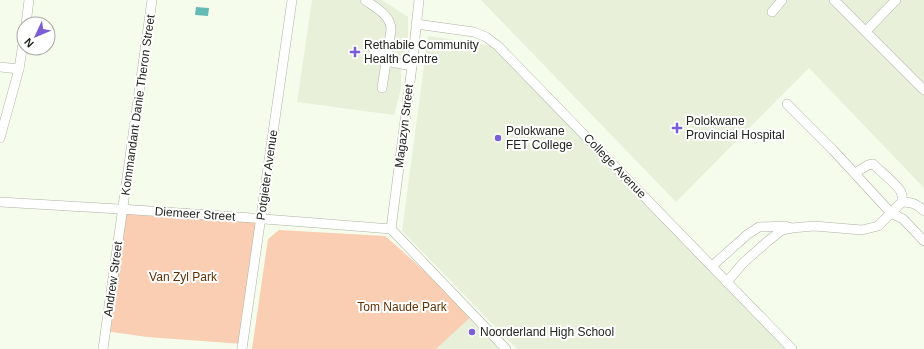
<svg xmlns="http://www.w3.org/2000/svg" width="924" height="349" font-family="Arial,sans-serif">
  <rect width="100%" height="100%" fill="#f6fcec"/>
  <g fill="#e8f0da">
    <polygon points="312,0 382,0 408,17 408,41 401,64 401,89 394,115 297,102"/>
    <polygon points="481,0 924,0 924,188 809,68 676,202"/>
    <polygon points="428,36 492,46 785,349 517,349 402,231"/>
    <polygon points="473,315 505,349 436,349"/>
  </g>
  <g fill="#f9ceb2">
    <polygon points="123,209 261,219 243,344 147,337 105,331"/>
    <polygon points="279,230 385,236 400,249 473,315 436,349 252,349 268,239"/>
  </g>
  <polygon fill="#64bbb6" points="196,7 209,8 208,16 195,15"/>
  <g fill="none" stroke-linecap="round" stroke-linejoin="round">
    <g stroke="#aeb3a4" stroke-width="10">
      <g id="minor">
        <path d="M 365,0 C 376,8 391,15 391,30 L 382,88"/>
        <polyline points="834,0 924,90"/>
        <polyline points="772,12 782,0"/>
        <polyline points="26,24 29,0"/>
        <polyline points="416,24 474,32 486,37 498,46 792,349"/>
        <polyline points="866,31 896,0"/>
        <polyline points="372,47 386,61 412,66"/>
        <polyline points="0,67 19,69"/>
        <polyline points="787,104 833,150 891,213 903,219 924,241"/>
        <polyline points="0,138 19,69 24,37"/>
        <path d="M 0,202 C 130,209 260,218 391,229"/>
        <path d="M 902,202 C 912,202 917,204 924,211"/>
        <polyline points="391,229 412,66 419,0"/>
        <polyline points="391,229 506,349"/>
        <polyline points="712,266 748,234 759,227 785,226 789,227"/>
        <path d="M 727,282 L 743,263 L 768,241 L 782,230 L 792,228 L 814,226 L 862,230 L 878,226 L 902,202 C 903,198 902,195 901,192 C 898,185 879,170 873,164 L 868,165 L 855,173"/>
        <polyline points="103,349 152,0"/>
        <polyline points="242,349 292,0"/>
      </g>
    </g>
    <use href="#minor" stroke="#fff" stroke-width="9"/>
  </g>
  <g fill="#7b5dd7" stroke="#fff" stroke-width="1.5">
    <path d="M353 46h4v4h4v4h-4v4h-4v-4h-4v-4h4z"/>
    <path d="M675 122h4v4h4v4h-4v4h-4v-4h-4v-4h4z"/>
    <circle cx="498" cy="138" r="4"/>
    <circle cx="472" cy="332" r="4"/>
  </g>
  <g text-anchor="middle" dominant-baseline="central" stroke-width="4" stroke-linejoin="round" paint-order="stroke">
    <g font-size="12" fill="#232520" stroke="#fff" text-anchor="start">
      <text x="364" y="45">Rethabile Community<tspan x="364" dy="14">Health Centre</tspan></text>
      <text x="686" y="121">Polokwane<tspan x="686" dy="14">Provincial Hospital</tspan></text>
      <text x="506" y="131">Polokwane<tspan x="506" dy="14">FET College</tspan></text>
      <text x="480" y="332">Noorderland High School</text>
    </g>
    <g font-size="12" fill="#232520" stroke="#fff">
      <text transform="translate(138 105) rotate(-82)">Kommandant Danie Theron Street</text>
      <text transform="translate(404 126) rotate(-83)">Magazyn Street</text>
      <text transform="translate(615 166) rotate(46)">College Avenue</text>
      <text transform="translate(267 175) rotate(-82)">Potgieter Avenue</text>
      <text transform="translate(195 214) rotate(4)">Diemeer Street</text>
      <text transform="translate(113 279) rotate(-82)">Andrew Street</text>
    </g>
    <g font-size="12" fill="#622f00" stroke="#fff">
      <text x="183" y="277">Van Zyl Park</text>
      <text x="402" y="307">Tom Naude Park</text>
    </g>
  </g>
  <g transform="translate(36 36) rotate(226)"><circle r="19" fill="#ffffff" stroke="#a7a8a6"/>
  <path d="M0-3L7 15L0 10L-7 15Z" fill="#7b5dd7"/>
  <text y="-6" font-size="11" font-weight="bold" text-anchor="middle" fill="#232520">N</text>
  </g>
</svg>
